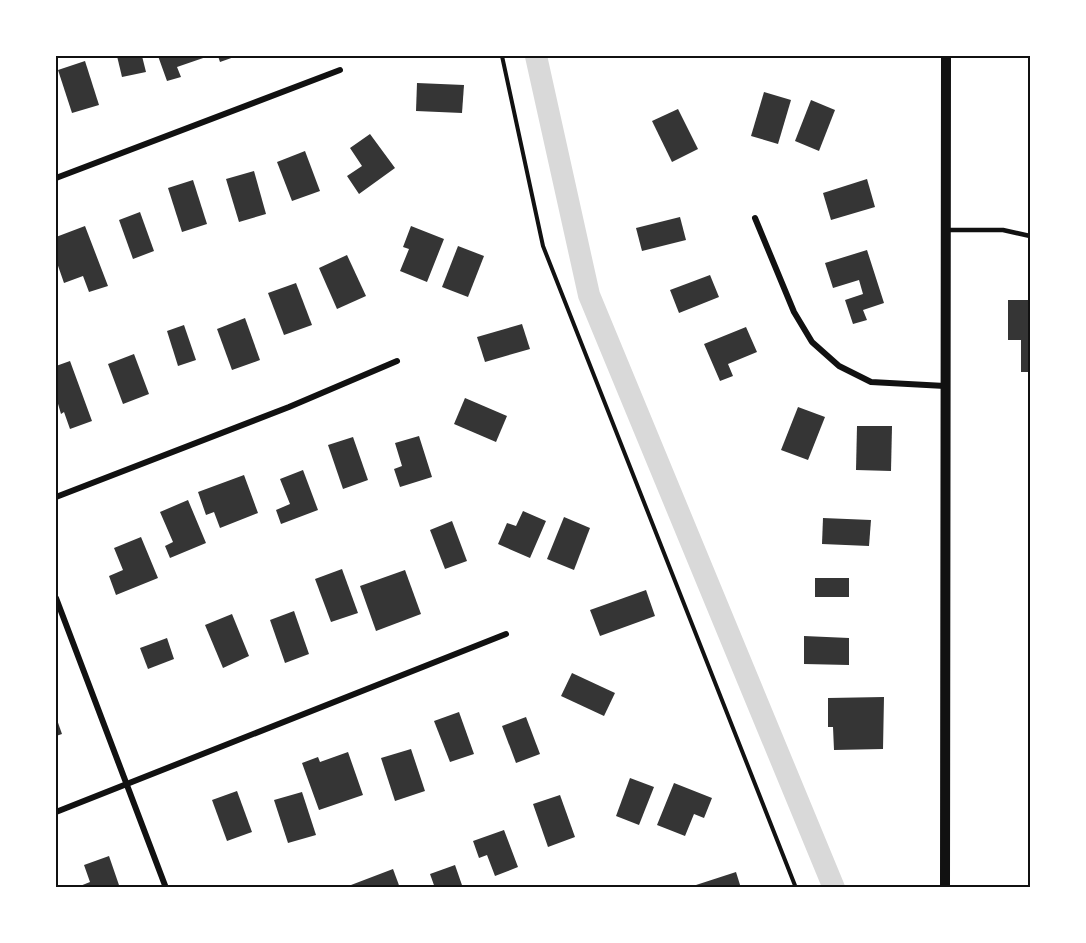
<svg xmlns="http://www.w3.org/2000/svg" width="1086" height="943" font-family="'Golos Text',sans-serif">
  <rect width="100%" height="100%" fill="#fff"/>
  <g fill="none" stroke-linecap="round" stroke-linejoin="round">
    <polyline stroke="#d9d9d9" stroke-width="22" points="536,56 589,295 834,888"/>
  </g>
  <g fill="#353535">
    <polygon points="117,56 142,56 146,72 122,77"/>
    <polygon points="158,56 209,56 177,67 181,77 167,81"/>
    <polygon points="218,56 237,56 220,62"/>
    <polygon points="85,61 99,105 72,113 58,70"/>
    <polygon points="417,83 464,85 462,113 416,111"/>
    <polygon points="764,92 791,100 778,144 751,136"/>
    <polygon points="811,100 835,110 819,151 795,141"/>
    <polygon points="678,109 698,149 672,162 652,121"/>
    <polygon points="370,134 395,168 359,194 347,176 362,166 350,148"/>
    <polygon points="305,151 320,191 292,201 277,162"/>
    <polygon points="254,171 266,214 239,222 226,179"/>
    <polygon points="867,179 875,207 831,220 823,193"/>
    <polygon points="193,180 207,224 182,232 168,188"/>
    <polygon points="140,212 154,251 133,259 119,220"/>
    <polygon points="680,217 686,240 642,251 636,228"/>
    <polygon points="85,226 108,286 89,292 83,276 64,283 56,260 56,237"/>
    <polygon points="411,226 444,239 427,282 400,271 409,249 403,247"/>
    <polygon points="458,246 484,256 468,297 442,287"/>
    <polygon points="867,250 884,303 863,310 867,320 853,324 845,300 863,294 859,280 833,288 825,263"/>
    <polygon points="347,255 366,296 337,309 319,268"/>
    <polygon points="710,275 719,297 679,313 670,290"/>
    <polygon points="296,283 312,325 284,335 268,293"/>
    <polygon points="1008,300 1028,300 1028,307 1030,307 1030,372 1021,372 1021,340 1008,340"/>
    <polygon points="245,318 260,360 232,370 217,329"/>
    <polygon points="522,324 530,349 485,362 477,337"/>
    <polygon points="184,325 196,360 178,366 167,331"/>
    <polygon points="746,327 757,352 728,364 733,376 720,381 704,344"/>
    <polygon points="134,354 149,394 123,404 108,364"/>
    <polygon points="70,361 92,421 70,429 64,412 61,414 56,397 56,366"/>
    <polygon points="465,398 507,416 496,442 454,424"/>
    <polygon points="798,407 825,417 808,460 781,450"/>
    <polygon points="857,426 892,426 891,471 856,470"/>
    <polygon points="419,436 432,477 400,487 394,469 402,466 395,443"/>
    <polygon points="353,437 368,480 343,489 328,445"/>
    <polygon points="303,470 318,510 281,524 276,510 290,504 280,479"/>
    <polygon points="244,475 258,513 220,528 214,512 206,515 198,492"/>
    <polygon points="188,500 206,543 170,558 165,546 173,542 160,512"/>
    <polygon points="523,511 546,521 530,558 498,544 507,523 516,526"/>
    <polygon points="564,517 590,528 574,570 547,559"/>
    <polygon points="823,518 871,520 869,546 822,544"/>
    <polygon points="452,521 467,561 445,569 430,530"/>
    <polygon points="141,537 158,578 116,595 109,576 123,570 114,548"/>
    <polygon points="342,569 358,613 331,622 315,579"/>
    <polygon points="405,570 421,614 376,631 360,586"/>
    <rect x="815" y="578" width="34" height="19"/>
    <polygon points="646,590 655,616 600,636 590,610"/>
    <polygon points="294,611 309,654 285,663 270,620"/>
    <polygon points="232,614 249,656 223,668 205,625"/>
    <polygon points="804,636 849,638 849,665 804,664"/>
    <polygon points="167,638 174,659 148,669 140,648"/>
    <polygon points="572,673 615,693 604,716 561,696"/>
    <polygon points="884,697 883,749 834,750 833,727 828,727 828,698"/>
    <polygon points="459,712 474,754 450,762 434,721"/>
    <polygon points="56,717 62,734 56,736"/>
    <polygon points="526,717 540,754 516,763 502,726"/>
    <polygon points="411,749 425,791 395,801 381,758"/>
    <polygon points="348,752 363,795 319,810 302,763 318,757 320,762"/>
    <polygon points="630,778 654,787 639,825 616,816"/>
    <polygon points="674,783 712,798 704,818 694,814 685,836 657,825"/>
    <polygon points="237,791 252,832 227,841 212,800"/>
    <polygon points="302,792 316,835 288,843 274,800"/>
    <polygon points="560,795 575,837 548,847 533,804"/>
    <polygon points="504,830 518,867 495,876 487,855 479,858 473,841"/>
    <polygon points="109,856 120,888 75,888 90,882 84,865"/>
    <polygon points="455,865 463,888 435,888 430,874"/>
    <polygon points="393,869 400,888 352,888 351,885"/>
    <polygon points="736,872 741,888 697,888 696,885"/>
  </g>
  <g fill="none" stroke-linecap="round" stroke-linejoin="round">
    <polyline stroke="#111" stroke-width="4" points="502,56 543,246 796,888"/>
    <polyline stroke="#111" stroke-width="4.5" points="946,230 1003,230 1030,236"/>
    <g stroke="#111" stroke-width="6">
      <polyline points="56,178 340,70"/>
      <polyline points="755,218 794,312 812,342 839,366 871,382 945,386"/>
      <polyline points="56,497 289,407 397,361"/>
      <polyline points="56,598 166,888"/>
      <polyline points="56,812 506,634"/>
    </g>
    <polyline stroke="#111" stroke-width="10" points="945,888 946,56"/>
  </g>
  <rect width="1086" height="943" fill="none" stroke="#ffffff" stroke-width="114"/>
  <rect x="57" y="57" width="972" height="829" fill="none" stroke="#111" stroke-width="2"/>
</svg>
